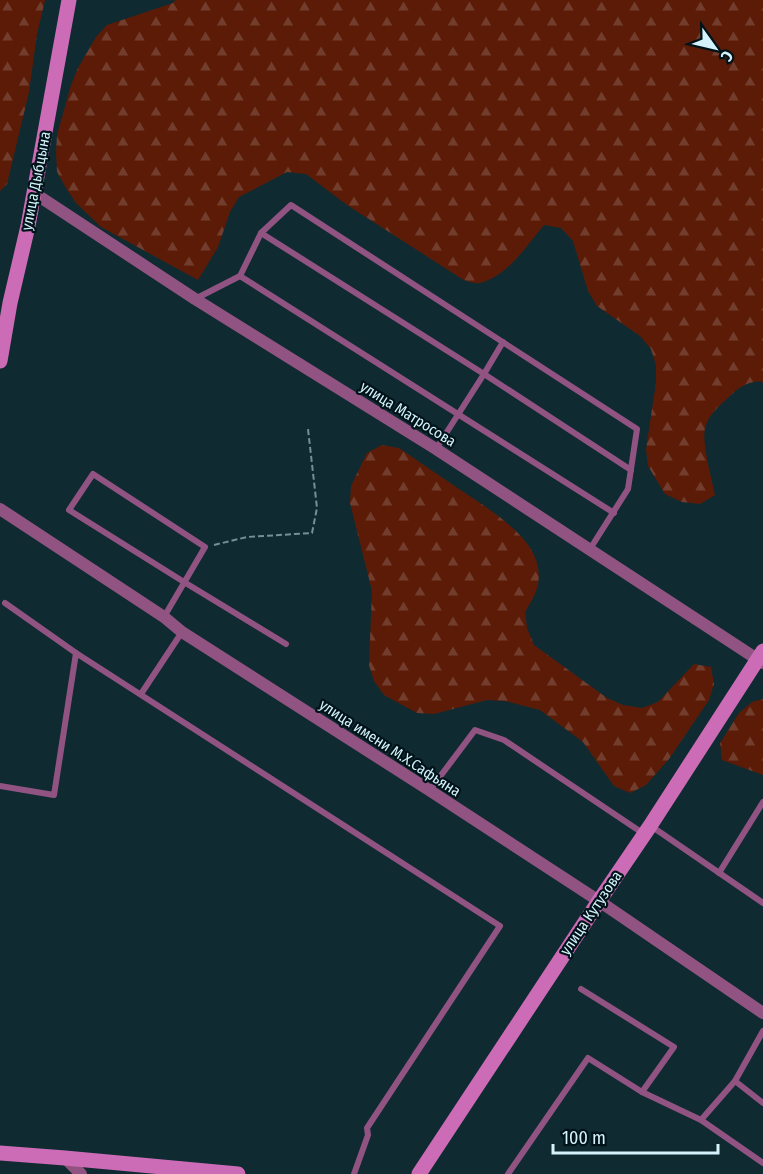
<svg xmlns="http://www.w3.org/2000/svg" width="763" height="1174" font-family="'Fira Sans Condensed',sans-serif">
  <defs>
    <pattern id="forest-firs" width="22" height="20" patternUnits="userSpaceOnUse" patternTransform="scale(1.5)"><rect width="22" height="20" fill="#5b1b07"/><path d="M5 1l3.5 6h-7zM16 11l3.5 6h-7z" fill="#723d2c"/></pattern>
  </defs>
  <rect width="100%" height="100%" fill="#102a31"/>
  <g fill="url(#forest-firs)">
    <polygon points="0,0 45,0 37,34 29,92 7,184 0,191"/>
    <path d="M 175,0 L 763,0 L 763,382 C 752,380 741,386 733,393 C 724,402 710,412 706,425 C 700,439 712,479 715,495 L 700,504 L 682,502 L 665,494 L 648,466 L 646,449 L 656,383 L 656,365 L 651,349 L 640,336 L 597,306 L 588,291 L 573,241 L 561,228 L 544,225 C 526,246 508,276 480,283 C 474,284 467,281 462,279 L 347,205 L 306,174 L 287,172 L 239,197 L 230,212 L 218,247 L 198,280 L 101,227 L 76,203 L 66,188 L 57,172 L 56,152 L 57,135 L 71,85 L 78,68 L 96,37 L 107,25 L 173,3 Z"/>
    <path d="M 382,445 L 399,448 C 418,461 437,474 456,487 C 481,504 527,531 536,560 C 543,582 536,594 525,612 L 527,628 L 534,645 L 607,698 L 623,705 L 642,708 L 658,702 L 694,664 L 711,667 L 714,684 L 709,700 L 669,759 L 646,785 L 630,793 L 614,786 L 583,742 L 540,710 L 505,701 L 487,700 L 434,714 L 417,713 L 384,695 L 374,681 L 369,665 L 372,591 L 350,503 L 351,486 L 367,453 Z"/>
    <polygon points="763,699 763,775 722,760 720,743 739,713 752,702"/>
  </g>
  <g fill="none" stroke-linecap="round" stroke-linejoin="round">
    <polyline stroke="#739098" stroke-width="2" stroke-dasharray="6 3" stroke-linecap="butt" points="214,545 247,537 312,533 317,508 308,429"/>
    <g stroke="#915482" stroke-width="6">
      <polyline points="261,233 240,276 614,513"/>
      <polyline points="195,299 240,276"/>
      <polyline points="503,342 484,374 631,470"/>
      <polyline points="436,449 484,374 261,233 291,205 637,429 628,489 590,549"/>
      <polyline points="5,603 76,653"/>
      <polyline points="164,617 205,547 93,474 69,510 184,582 286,644"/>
      <polyline points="141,694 182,632"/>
      <polyline points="0,786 54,795 76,653 500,926 367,1128 368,1135 354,1174"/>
      <polyline points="430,790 475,730 504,740 644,834"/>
      <polyline points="651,826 763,903"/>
      <polyline points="719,873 763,802"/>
      <polyline points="581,989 674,1047 642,1092"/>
      <polyline points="735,1081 763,1103"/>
      <polyline points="701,1120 735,1081 763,1031"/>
      <polyline points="508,1174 588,1058 642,1092 701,1120 763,1163"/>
    </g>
    <g stroke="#915482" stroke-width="12">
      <polyline points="34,193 195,299 436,449 763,663"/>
      <polyline points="0,509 164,617 182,632 429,790 599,901 763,1013"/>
      <polyline points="65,1158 81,1174"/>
    </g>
    <g stroke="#cd6cb6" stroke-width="15">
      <polyline points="0,361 10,303 28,226 69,0"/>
      <polyline points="0,1153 65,1158 238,1174"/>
      <polyline points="419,1174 599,901 650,826 763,651"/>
    </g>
  </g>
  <g text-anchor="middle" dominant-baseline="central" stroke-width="4.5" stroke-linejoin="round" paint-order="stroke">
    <g font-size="15" fill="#d4f3fc" stroke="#001319">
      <text transform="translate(36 181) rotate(-79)">улица Дыбцына</text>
      <text transform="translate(408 414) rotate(32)">улица Матросова</text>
      <text transform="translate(390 748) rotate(33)">улица имени М.Х.Сафьяна</text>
      <text transform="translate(591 913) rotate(-56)">улица Кутузова</text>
    </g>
  </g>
  <g transform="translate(715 48) rotate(124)" stroke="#001319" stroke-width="4.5" paint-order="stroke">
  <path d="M0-4.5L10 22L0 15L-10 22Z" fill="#d4f3fc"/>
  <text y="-9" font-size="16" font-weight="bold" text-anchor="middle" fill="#d4f3fc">С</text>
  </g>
  <path d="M553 1144v9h165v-9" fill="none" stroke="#d4f3fc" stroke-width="3"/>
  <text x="562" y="1144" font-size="18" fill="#d4f3fc" stroke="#001319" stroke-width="4.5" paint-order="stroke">100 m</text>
</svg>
